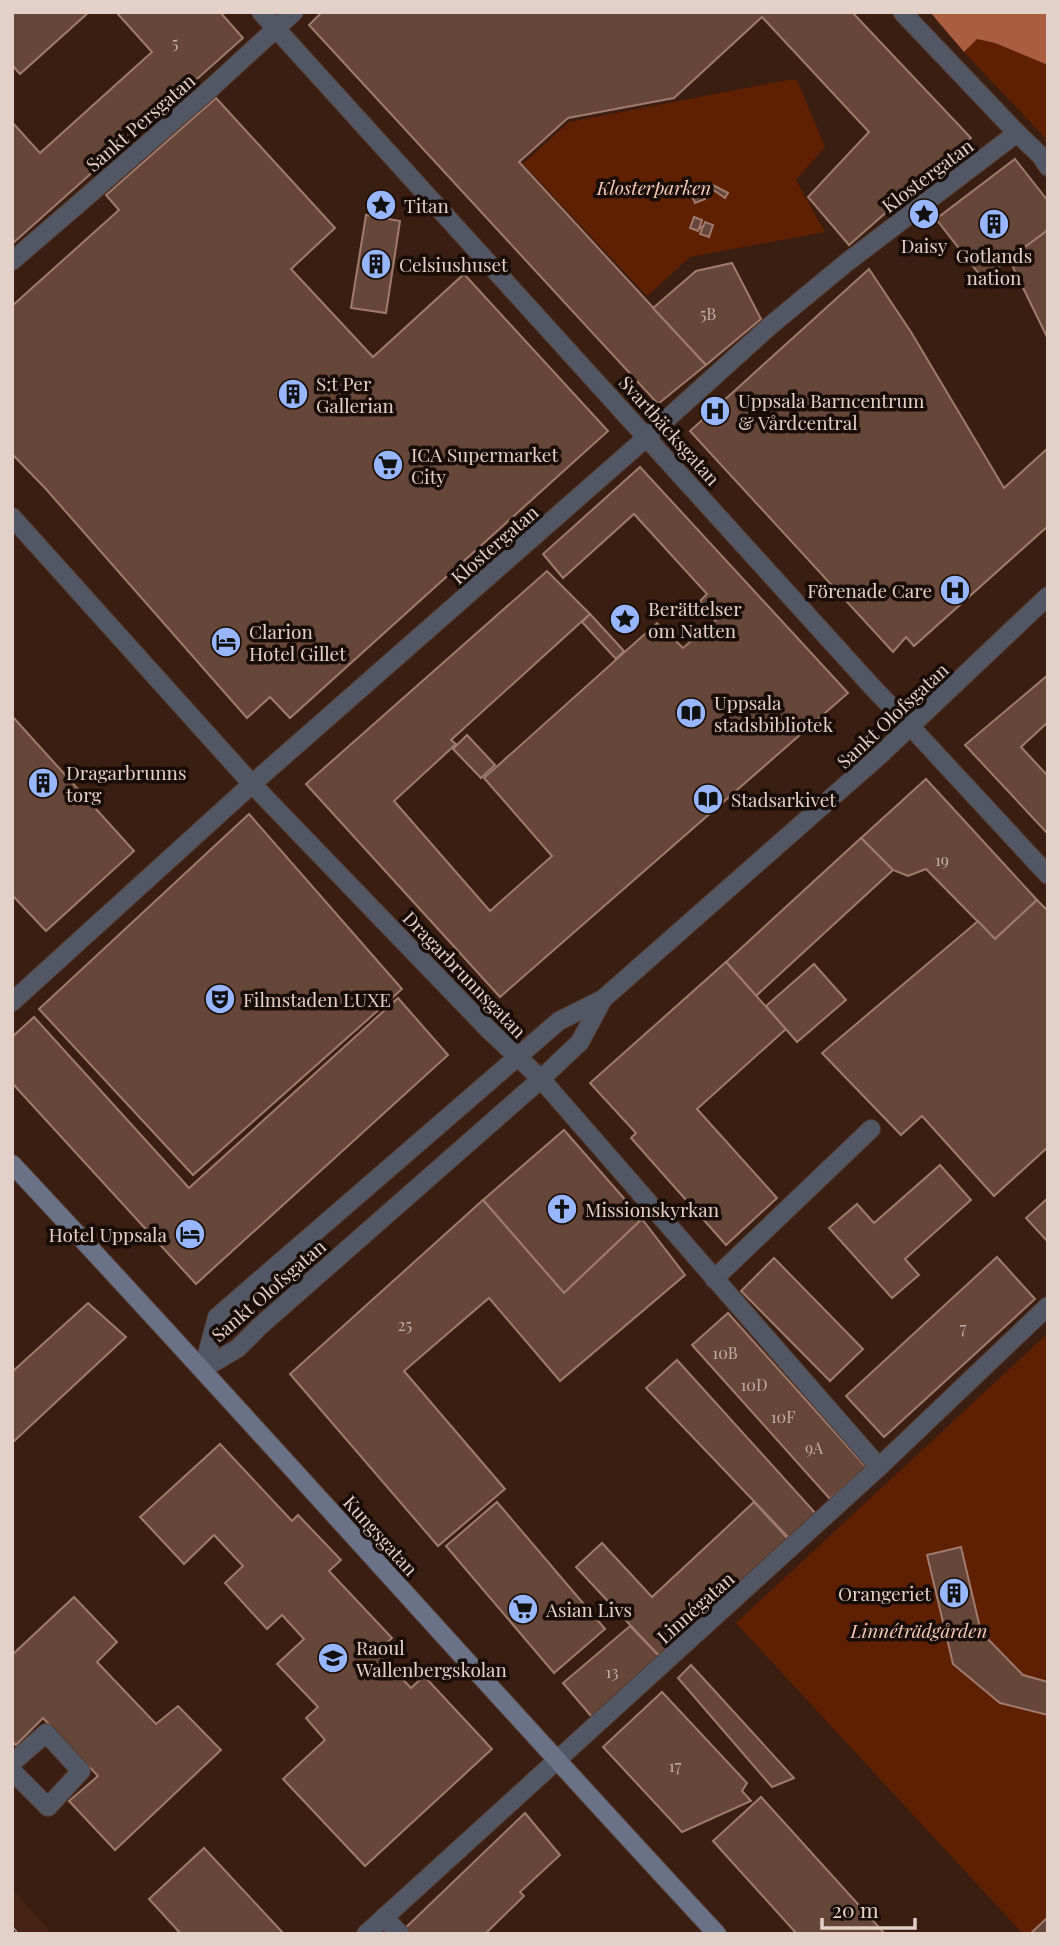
<svg xmlns="http://www.w3.org/2000/svg" width="1060" height="1946" font-family="'Playfair Display',serif">
  <rect width="100%" height="100%" fill="#3a1e12"/>
  <polygon fill="#462314" points="12,1889 47,1928 52,1934 12,1934"/>
  <g fill="#5f2001">
    <polygon points="977,39 995,43 1048,65 1048,141 964,52"/>
    <polygon points="788,80 797,80 825,147 796,180 825,232 690,257 647,296 523,164 569,122"/>
    <polygon points="1048,1333 1048,1917 1032,1934 1023,1934 736,1623"/>
  </g>
  <polygon fill="#aa5e3f" points="930,12 1048,12 1048,65 995,43 977,39 964,52"/>
  <g fill="#664639" stroke="#9f7b6d" stroke-width="2">
    <polygon points="12,12 89,12 20,74 12,65"/>
    <polygon points="116,12 220,12 243,38 12,244 12,122 40,153 152,52"/>
    <polygon points="322,12 852,12 971,138 849,245 808,197 869,132 762,17 674,98 568,118 519,162 706,365 658,404 309,25"/>
    <polygon points="216,98 335,228 291,269 373,357 464,274 608,431 290,718 270,697 247,718 45,488 12,454 12,306 119,210 106,195"/>
    <polygon points="1015,159 1048,201 1048,230 983,279 936,219"/>
    <polygon points="709,183 728,193 725,198 715,191 707,192 705,186"/>
    <polygon points="699,187 705,199 695,203 690,191"/>
    <polygon points="366,215 400,221 386,313 351,308"/>
    <polygon points="694,217 702,220 700,226 703,227 705,222 713,225 709,237 700,234 702,229 699,228 698,231 690,228"/>
    <polygon points="1048,230 1048,339 1009,259"/>
    <polygon points="732,263 761,319 706,365 653,308 696,271"/>
    <polygon points="869,269 911,332 1004,488 1048,448 1048,526 914,646 906,637 893,652 690,431"/>
    <polygon points="640,467 848,693 500,997 306,784 547,571 590,614 451,740 456,744 394,801 490,911 552,856 484,778 657,623 683,648 716,620 700,601 707,594 634,514 563,578 543,554"/>
    <polygon points="590,614 624,651 616,659 582,622"/>
    <polygon points="1048,675 1048,722 1021,747 1048,776 1048,834 965,745"/>
    <polygon points="12,716 134,851 46,931 12,895"/>
    <polygon points="467,735 495,765 481,778 453,749"/>
    <polygon points="926,779 1037,900 995,939 926,869 908,876 893,870 861,838"/>
    <polygon points="249,814 402,989 193,1175 39,1009"/>
    <polygon points="861,838 893,870 756,996 726,962"/>
    <polygon points="1037,900 1048,911 1048,1147 994,1196 922,1116 901,1135 822,1053 978,921 995,939"/>
    <polygon points="726,962 786,1029 697,1109 777,1198 726,1245 631,1138 636,1133 590,1083"/>
    <polygon points="814,964 846,1000 797,1042 766,1006"/>
    <polygon points="398,998 448,1055 196,1284 12,1083 12,1037 34,1017 189,1188"/>
    <polygon points="564,1130 642,1219 564,1293 483,1200"/>
    <polygon points="940,1165 971,1200 905,1259 919,1275 892,1298 829,1228 857,1204 874,1223"/>
    <polygon points="1048,1198 1048,1242 1026,1218"/>
    <polygon points="483,1200 564,1293 642,1219 685,1275 560,1381 489,1298 404,1371 505,1489 438,1546 290,1374"/>
    <polygon points="997,1257 1035,1299 884,1437 846,1396"/>
    <polygon points="774,1258 863,1349 830,1381 741,1291"/>
    <polygon points="88,1303 126,1337 12,1443 12,1372"/>
    <polygon points="728,1313 866,1467 830,1499 692,1345"/>
    <polygon points="677,1360 817,1515 790,1539 646,1388"/>
    <polygon points="220,1444 292,1521 298,1515 341,1560 329,1571 392,1638 377,1652 411,1688 424,1676 492,1749 365,1866 283,1779 325,1740 306,1718 318,1707 277,1664 304,1639 282,1615 267,1629 225,1583 243,1566 214,1535 184,1564 140,1517"/>
    <polygon points="497,1502 605,1629 554,1673 446,1546"/>
    <polygon points="754,1502 789,1540 661,1658 576,1567 602,1543 652,1597"/>
    <polygon points="961,1547 981,1632 1023,1675 1048,1682 1048,1715 1000,1703 953,1664 927,1555"/>
    <polygon points="74,1597 117,1642 97,1662 156,1724 178,1706 221,1750 115,1850 69,1801 98,1776 43,1718 16,1745 12,1741 12,1655"/>
    <polygon points="630,1626 661,1658 592,1717 563,1683"/>
    <polygon points="691,1665 702,1677 794,1778 772,1787 678,1678"/>
    <polygon points="662,1692 747,1783 742,1791 751,1801 682,1832 603,1747"/>
    <polygon points="761,1797 885,1934 797,1934 713,1841"/>
    <polygon points="525,1813 560,1855 520,1892 524,1896 485,1934 399,1934"/>
    <polygon points="204,1848 284,1934 181,1934 149,1899"/>
    <polygon points="1048,1917 1048,1934 1030,1934"/>
  </g>
  <g fill="none" stroke-linecap="round" stroke-linejoin="round">
    <g stroke="#553a2f" stroke-width="20">
      <g id="service">
        <polyline points="714,1279 871,1129"/>
        <polyline points="12,1763 46,1733 81,1771 48,1807 12,1771"/>
        <polyline points="384,1917 400,1934"/>
      </g>
    </g>
    <g stroke="#553a2f" stroke-width="20">
      <g id="pedestrian">
        <polyline points="261,12 876,691 911,727"/>
        <polyline points="76,206 209,90 294,12"/>
        <polyline points="252,784 647,437 771,325 846,263 1017,133"/>
      </g>
    </g>
    <g stroke="#553a2f" stroke-width="20">
      <g id="minor">
        <polyline points="902,12 1017,133 1041,156 1048,167"/>
        <polyline points="12,261 76,206"/>
        <polyline points="12,517 252,784 489,1030 541,1079 879,1467"/>
        <polyline points="911,727 1048,875"/>
        <polyline points="12,1002 252,784"/>
        <polyline points="203,1369 217,1317 559,1021 603,999 880,755 1048,596"/>
        <polyline points="203,1369 238,1348 260,1326 541,1079 580,1042 603,999"/>
        <polyline points="366,1934 879,1467 1048,1306"/>
      </g>
    </g>
    <g stroke="#553a2f" stroke-width="20">
      <path id="secondary" d="M 12,1164 C 250,1418 480,1679 717,1934"/>
    </g>
    <use href="#service" stroke="#515764" stroke-width="18"/>
    <use href="#pedestrian" stroke="#515764" stroke-width="18"/>
    <use href="#minor" stroke="#515764" stroke-width="18"/>
    <use href="#secondary" stroke="#697286" stroke-width="18"/>
    <g stroke="#a69087" stroke-width="8">
      <polyline id="rail" points="12,1931 14,1934"/>
    </g>
    <use href="#rail" stroke="#180c07" stroke-width="5" stroke-dasharray="16" stroke-linecap="butt"/>
  </g>
  <defs>
    <g id="sight-disc" transform="scale(1.575)"><circle r="9.5" fill="#97b6fd" stroke="#180c07"/><path d="M0-6L1.8-2.2L6-1.7L2.9 1.2L3.7 5.4L0 3.3L-3.7 5.4L-2.9 1.2L-6-1.7L-1.8-2.2Z" fill="#111"/></g>
    <g id="building-disc" transform="scale(1.575)"><circle r="9.5" fill="#97b6fd" stroke="#180c07"/><path d="M-4-6H4V6H1V3H-1V6H-4ZM-2.5-4.3h1.7v1.8h-1.7ZM.8-4.3h1.7v1.8H.8ZM-2.5-1h1.7V.8h-1.7ZM.8-1h1.7V.8H.8Z" fill="#111"/></g>
    <g id="hospital-disc" transform="scale(1.575)"><circle r="9.5" fill="#97b6fd" stroke="#180c07"/><path d="M-5-5h3v3.5h4V-5h3V5h-3V1.5h-4V5h-3Z" fill="#111"/></g>
    <g id="supermarket-disc" transform="scale(1.575)"><circle r="9.5" fill="#97b6fd" stroke="#180c07"/><path d="M-6-5.5h2.5l.6 2H6L4.5 2H-2.5L-4.4-4H-6ZM-1.5 3.2a1.3 1.3 0 1 0 .1 0ZM3 3.2a1.3 1.3 0 1 0 .1 0Z" fill="#111"/></g>
    <g id="hotel-disc" transform="scale(1.575)"><circle r="9.5" fill="#97b6fd" stroke="#180c07"/><path d="M-6-4.5h1.5V1H6V5H4.5V3h-9V5H-6ZM-4 0a1.8 1.8 0 1 1 3.6 0ZM.5 0V-2.5h3Q6-2.5 6 0Z" fill="#111"/></g>
    <g id="library-disc" transform="scale(1.575)"><circle r="9.5" fill="#97b6fd" stroke="#180c07"/><path d="M-6-4Q-3-5.5-.7-3.5V5Q-3 3-6 4ZM6-4Q3-5.5 .7-3.5V5Q3 3 6 4Z" fill="#111"/></g>
    <g id="theatre-disc" transform="scale(1.575)"><circle r="9.5" fill="#97b6fd" stroke="#180c07"/><path d="M-5-5.5Q0-4 5-5.5V0Q5 5 0 6Q-5 5-5 0ZM-3.3-2.5H-1v1.5H-3.3ZM1-2.5H3.3v1.5H1ZM-2.8 1Q0 5.5 2.8 1Z" fill="#111"/></g>
    <g id="church-disc" transform="scale(1.575)"><circle r="9.5" fill="#97b6fd" stroke="#180c07"/><path d="M-1.2-6h2.4v3.5h3.3v2.4h-3.3V6h-2.4V-.1h-3.3v-2.4h3.3Z" fill="#111"/></g>
    <g id="school-disc" transform="scale(1.575)"><circle r="9.5" fill="#97b6fd" stroke="#180c07"/><path d="M0-5L7-2L0 1L-7-2ZM-4 1L0 2.5L4 1V4Q0 6-4 4Z" fill="#111"/></g>
  </defs>
  <g fill-rule="evenodd">
    <use href="#sight-disc" x="381" y="205"/>
    <use href="#sight-disc" x="924" y="214"/>
    <use href="#building-disc" x="994" y="224"/>
    <use href="#building-disc" x="376" y="264"/>
    <use href="#building-disc" x="293" y="394"/>
    <use href="#hospital-disc" x="715" y="411"/>
    <use href="#supermarket-disc" x="388" y="465"/>
    <use href="#hospital-disc" x="955" y="590"/>
    <use href="#sight-disc" x="625" y="619"/>
    <use href="#hotel-disc" x="226" y="642"/>
    <use href="#library-disc" x="691" y="713"/>
    <use href="#building-disc" x="43" y="783"/>
    <use href="#library-disc" x="708" y="799"/>
    <use href="#theatre-disc" x="220" y="999"/>
    <use href="#church-disc" x="562" y="1209"/>
    <use href="#hotel-disc" x="190" y="1234"/>
    <use href="#building-disc" x="954" y="1593"/>
    <use href="#supermarket-disc" x="523" y="1609"/>
    <use href="#school-disc" x="333" y="1658"/>
  </g>
  <g text-anchor="middle" dominant-baseline="central" stroke-width="7" stroke-linejoin="round" paint-order="stroke">
    <g font-size="16" fill="#c4aea4">
      <text x="175" y="42">5</text>
      <text x="708" y="313">5B</text>
      <text x="942" y="859">19</text>
      <text x="405" y="1324">25</text>
      <text x="963" y="1327">7</text>
      <text x="725" y="1352">10B</text>
      <text x="754" y="1384">10D</text>
      <text x="783" y="1416">10F</text>
      <text x="814" y="1447">9A</text>
      <text x="612" y="1671">13</text>
      <text x="675" y="1765">17</text>
    </g>
    <g font-size="19" fill="#e3d0c8" stroke="#180c07">
      <text transform="translate(140 122) rotate(-41)">Sankt Persgatan</text>
      <text transform="translate(927 175) rotate(-37)">Klostergatan</text>
      <text transform="translate(670 430) rotate(48)">Svartbäcksgatan</text>
      <text transform="translate(494 544) rotate(-41)">Klostergatan</text>
      <text transform="translate(892 715) rotate(-43)">Sankt Olofsgatan</text>
      <text transform="translate(465 974) rotate(46)">Dragarbrunnsgatan</text>
      <text transform="translate(268 1290) rotate(-41)">Sankt Olofsgatan</text>
      <text transform="translate(381 1535) rotate(48)">Kungsgatan</text>
      <text transform="translate(695 1607) rotate(-42)">Linnégatan</text>
    </g>
    <g font-size="19" font-style="italic" fill="#f5c9b8" stroke="#180c07">
      <text x="654" y="187">Klosterparken</text>
      <text x="919" y="1630">Linnéträdgården</text>
    </g>
    <g font-size="19" fill="#e3d0c8" stroke="#180c07" text-anchor="start">
      <text x="404" y="205">Titan</text>
      <text x="924" y="245" text-anchor="middle">Daisy</text>
      <text x="994" y="255" text-anchor="middle">Gotlands<tspan x="994" dy="22">nation</tspan></text>
      <text x="399" y="264">Celsiushuset</text>
      <text x="316" y="383">S:t Per<tspan x="316" dy="22">Gallerian</tspan></text>
      <text x="738" y="400">Uppsala Barncentrum<tspan x="738" dy="22">&amp; Vårdcentral</tspan></text>
      <text x="411" y="454">ICA Supermarket<tspan x="411" dy="22">City</tspan></text>
      <text x="932" y="590" text-anchor="end">Förenade Care</text>
      <text x="648" y="608">Berättelser<tspan x="648" dy="22">om Natten</tspan></text>
      <text x="249" y="631">Clarion<tspan x="249" dy="22">Hotel Gillet</tspan></text>
      <text x="714" y="702">Uppsala<tspan x="714" dy="22">stadsbibliotek</tspan></text>
      <text x="66" y="772">Dragarbrunns<tspan x="66" dy="22">torg</tspan></text>
      <text x="731" y="799">Stadsarkivet</text>
      <text x="243" y="999">Filmstaden LUXE</text>
      <text x="585" y="1209">Missionskyrkan</text>
      <text x="167" y="1234" text-anchor="end">Hotel Uppsala</text>
      <text x="931" y="1593" text-anchor="end">Orangeriet</text>
      <text x="546" y="1609">Asian Livs</text>
      <text x="356" y="1647">Raoul<tspan x="356" dy="22">Wallenbergskolan</tspan></text>
    </g>
  </g>
  <rect width="1060" height="1946" fill="none" stroke="#e3d0c8" stroke-width="28"/>
  <path d="M822 1918v10h93v-10" fill="none" stroke="#e3d0c8" stroke-width="3.5"/>
  <text x="832" y="1918" font-size="21" fill="#e3d0c8" stroke="#180c07" stroke-width="5" paint-order="stroke">20 m</text>
</svg>
